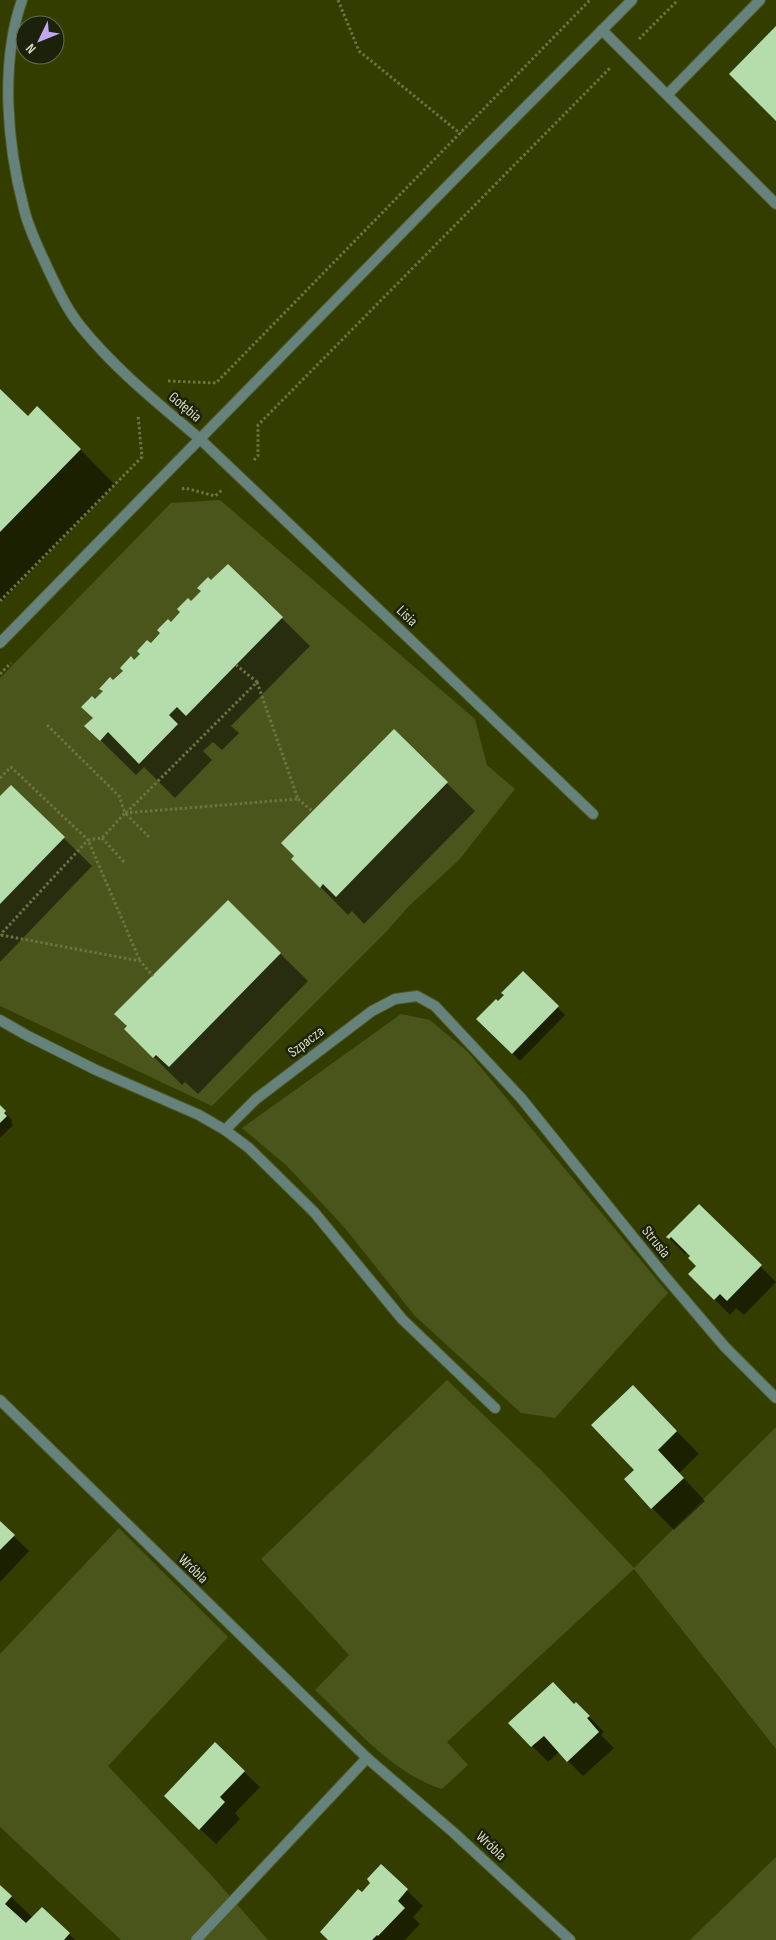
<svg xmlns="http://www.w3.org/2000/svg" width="776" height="1940" font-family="'Sofia Sans Condensed',sans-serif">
  <rect width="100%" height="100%" fill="#333d00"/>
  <g fill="#4a551b">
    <polygon points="220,500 475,719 487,765 515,789 459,860 408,907 386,932 212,1106 0,1006 0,678 171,503"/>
    <polygon points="401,1014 430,1020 468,1052 668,1293 555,1418 521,1413 415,1316 344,1227 287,1166 242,1128"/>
    <path d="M 447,1380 L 541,1470 L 634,1568 L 776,1427 L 776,1749 L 634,1569 L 447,1742 L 468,1765 L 442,1789 C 393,1774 352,1725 315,1690 L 349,1655 L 261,1559 Z"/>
    <polygon points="119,1528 228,1637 108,1766 214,1878 268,1940 121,1940 0,1827 0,1654"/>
    <polygon points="776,1857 776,1940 690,1940"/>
  </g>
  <g fill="#0007">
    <polygon points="0,391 28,418 80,449 115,485 0,603"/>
    <polygon points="228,565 310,646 231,726 239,733 222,750 213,742 203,751 212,760 175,798 144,767 136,775 86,726 94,718 96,700 134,661 195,689 171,624"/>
    <polygon points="394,731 475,811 364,924 352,911 348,915 293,859"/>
    <polygon points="11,786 92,866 0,962 0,798"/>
    <polygon points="228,902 308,981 198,1094 185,1082 182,1085 126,1029"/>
    <polygon points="523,973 565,1015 520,1061 478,1019 498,1003"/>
    <polygon points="0,1107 12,1120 11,1122 13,1125 0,1138"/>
    <polygon points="699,1205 776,1282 744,1315 736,1308 730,1315 690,1274 698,1266 692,1256 687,1252 685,1254 668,1237"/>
    <polygon points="655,1409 699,1454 679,1473 705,1501 674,1530 652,1508 635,1470"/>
    <polygon points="0,1523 29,1551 0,1582"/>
    <polygon points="576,1703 604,1732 601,1735 614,1748 583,1776 559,1752 548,1762 510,1723 574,1705"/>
    <polygon points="215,1744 260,1787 235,1813 240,1819 216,1844 182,1812"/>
    <polygon points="381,1866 423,1906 413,1917 420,1924 405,1940 329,1940 362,1893 372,1883"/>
    <polygon points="0,1886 33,1918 42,1908 75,1940 0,1940"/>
  </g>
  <g fill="#b5ddab">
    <polygon points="776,26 776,121 729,74"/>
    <polygon points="0,389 28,416 37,406 81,449 0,532"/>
    <polygon points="228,564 283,617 186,716 177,707 169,715 178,724 139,764 108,732 100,741 84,726 93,718 81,707 92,696 95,699 103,691 99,689 110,677 113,680 123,671 120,668 131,656 134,660 140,654 137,651 147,640 151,643 160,633 157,630 168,619 171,622 180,612 177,609 188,598 191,601 201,591 197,588 208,577 211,580"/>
    <polygon points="394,729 448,782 336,897 323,884 320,888 291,859 294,856 281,843"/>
    <polygon points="11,785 65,837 0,904 0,796"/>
    <polygon points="228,900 281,953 169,1067 156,1055 153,1058 124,1029 127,1026 114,1014"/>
    <polygon points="523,971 559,1006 512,1054 476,1019 496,999 498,1001 504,995 501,993"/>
    <polygon points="0,1105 6,1111 4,1113 7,1116 0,1123"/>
    <polygon points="699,1204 762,1265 727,1301 720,1294 714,1300 688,1274 696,1266 688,1258 690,1256 671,1237 669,1239 666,1237"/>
    <polygon points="633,1385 677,1431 658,1450 684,1478 651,1509 624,1479 634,1470 591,1425"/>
    <polygon points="0,1521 15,1535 0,1550"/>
    <polygon points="553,1682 574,1704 576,1702 590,1716 587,1718 599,1732 567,1762 544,1736 531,1747 508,1723"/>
    <polygon points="215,1742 245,1771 220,1797 225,1802 199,1830 164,1796"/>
    <polygon points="381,1864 408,1889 398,1901 405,1908 378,1936 377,1935 372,1940 328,1940 320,1932 358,1889 362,1892 370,1883 367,1879"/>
    <polygon points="0,1885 12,1896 5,1904 26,1923 42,1907 70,1933 64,1940 0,1940"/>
  </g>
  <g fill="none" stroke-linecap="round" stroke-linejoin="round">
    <g stroke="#505922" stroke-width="12">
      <g id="service">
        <path d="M 22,0 C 0,63 7,145 24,209 C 29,230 39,249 48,269 C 58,290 67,310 82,328 C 116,370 159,404 200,439"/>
        <polyline points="602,30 776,204"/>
        <polyline points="668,94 760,0"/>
        <polyline points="196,1940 367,1758"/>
      </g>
    </g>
    <g stroke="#505922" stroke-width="12">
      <g id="minor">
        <polyline points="200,439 593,814"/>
        <polyline points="0,643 469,164 632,0"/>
        <polyline points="0,1020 26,1035 96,1070 199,1115 225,1130 249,1148 314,1212 402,1319 495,1408"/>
        <polyline points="225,1130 256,1099 372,1011 395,999 417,996 435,1006 521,1098 662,1273 725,1347 776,1398"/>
        <polyline points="0,1400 367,1758 453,1832 570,1940"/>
      </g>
    </g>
    <g stroke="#6b7442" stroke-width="3" stroke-dasharray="2.5 2.5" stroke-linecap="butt">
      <polyline points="338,0 359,51 461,134"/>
      <polyline points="639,39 678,0"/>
      <polyline points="168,381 216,383 590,0"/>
      <polyline points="254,460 258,456 258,425 610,68"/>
      <polyline points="182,489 185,488 215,496 222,490"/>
      <polyline points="0,601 142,457 138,415"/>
      <polyline points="0,674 11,663"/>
      <polyline points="47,725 119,796 125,813 102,838 88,840 140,961"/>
      <polyline points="0,778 11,767 88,840 0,935"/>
      <polyline points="298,799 312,811"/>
      <polyline points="125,813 298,799 257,682"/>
      <polyline points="126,813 257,682 236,665"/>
      <polyline points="126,814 150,838"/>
      <polyline points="102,838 125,863"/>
      <polyline points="1,935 140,961 153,976"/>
    </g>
    <use href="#service" stroke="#65837c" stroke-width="10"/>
    <use href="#minor" stroke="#65837c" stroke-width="10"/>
  </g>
  <g text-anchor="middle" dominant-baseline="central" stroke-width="5" stroke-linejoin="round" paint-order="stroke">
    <g font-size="15" fill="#d3dbbe" stroke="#1c210a">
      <text transform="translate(185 407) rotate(40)">Gołębia</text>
      <text transform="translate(407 616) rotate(44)">Lisia</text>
      <text transform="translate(306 1042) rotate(-37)">Szpacza</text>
      <text transform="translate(656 1242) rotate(51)">Strusia</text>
      <text transform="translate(193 1569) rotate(44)">Wróbla</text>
      <text transform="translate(491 1846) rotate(43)">Wróbla</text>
    </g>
  </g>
  <g transform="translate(40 40) rotate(227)"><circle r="24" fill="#1c210a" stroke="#656b52"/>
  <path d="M0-4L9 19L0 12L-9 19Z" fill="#c1a8f3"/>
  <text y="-8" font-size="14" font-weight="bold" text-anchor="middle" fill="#d3dbbe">N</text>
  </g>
</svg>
